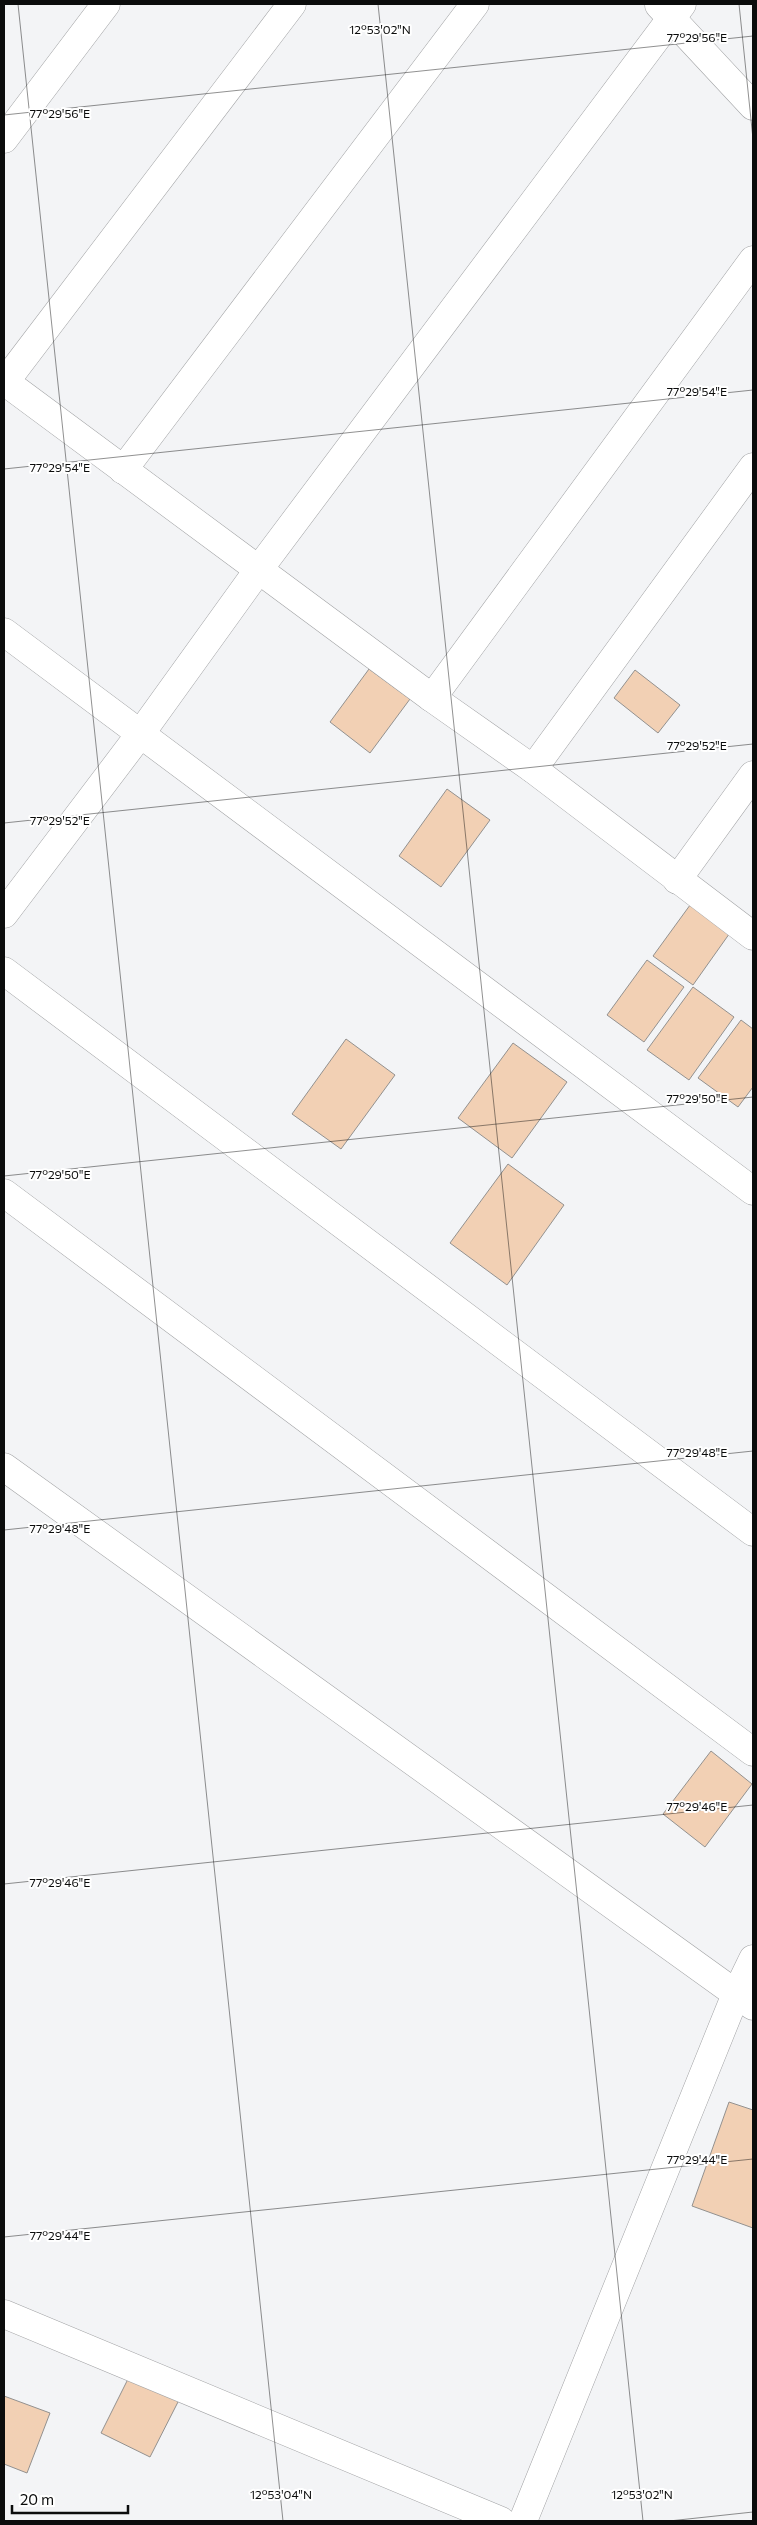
<svg xmlns="http://www.w3.org/2000/svg" width="757" height="2525" font-family="Commissioner,sans-serif">
  <rect width="100%" height="100%" fill="#f3f4f6"/>
  <g fill="#f2d0b4" stroke="#93918f">
    <polygon points="369,669 410,699 370,753 330,722"/>
    <polygon points="635,670 680,705 658,733 614,698"/>
    <polygon points="447,789 490,820 441,887 399,856"/>
    <polygon points="693,901 732,930 693,985 653,956"/>
    <polygon points="647,960 684,987 644,1042 607,1015"/>
    <polygon points="693,987 734,1017 689,1080 647,1050"/>
    <polygon points="741,1020 753,1029 753,1087 738,1107 698,1078"/>
    <polygon points="346,1039 395,1075 341,1149 292,1114"/>
    <polygon points="513,1043 567,1082 512,1158 458,1118"/>
    <polygon points="508,1164 564,1205 507,1285 450,1243"/>
    <polygon points="711,1751 752,1784 705,1847 663,1814"/>
    <polygon points="729,2102 753,2110 753,2228 692,2206"/>
    <polygon points="130,2375 179,2400 150,2457 101,2433"/>
    <polygon points="4,2396 50,2413 27,2473 4,2464"/>
  </g>
  <g fill="none" stroke-linecap="round" stroke-linejoin="round">
    <g stroke="#a2a3a5" stroke-width="29">
      <g id="minor">
        <polyline points="659,5 753,106"/>
        <polyline points="4,139 106,4"/>
        <polyline points="4,381 432,698 533,769 753,936"/>
        <polyline points="5,382 292,4"/>
        <polyline points="123,470 475,4"/>
        <polyline points="4,632 753,1191"/>
        <polyline points="432,698 753,260"/>
        <polyline points="533,769 753,467"/>
        <polyline points="677,880 753,775"/>
        <polyline points="4,914 141,733 259,569 682,4"/>
        <polyline points="4,971 753,1532"/>
        <polyline points="4,1193 753,1752"/>
        <polyline points="4,1467 753,2006"/>
        <polyline points="4,2314 501,2521"/>
        <polyline points="523,2521 736,1994 753,1959"/>
      </g>
    </g>
    <use href="#minor" stroke="#fff" stroke-width="28"/>
  </g>
  <path fill="none" stroke="#0b0c0c" stroke-width="1" stroke-opacity="0.45" d="M 18,4 L 283,2521M 378,4 L 643,2521M 739,4 L 753,139M 4,115 L 753,36M 4,469 L 753,390M 4,823 L 753,744M 4,1176 L 753,1097M 4,1530 L 753,1451M 4,1884 L 753,1805M 4,2237 L 753,2159M 669,2521 L 753,2512"/>
  <g font-size="12" text-anchor="middle" fill="#0b0c0c" stroke="#fff" stroke-width="4" stroke-linejoin="round" paint-order="stroke">
    <text x="380" y="34">12°53'02"N</text>
    <text x="697" y="42">77°29'56"E</text>
    <text x="60" y="118">77°29'56"E</text>
    <text x="697" y="396">77°29'54"E</text>
    <text x="60" y="472">77°29'54"E</text>
    <text x="697" y="750">77°29'52"E</text>
    <text x="60" y="825">77°29'52"E</text>
    <text x="697" y="1103">77°29'50"E</text>
    <text x="60" y="1179">77°29'50"E</text>
    <text x="697" y="1457">77°29'48"E</text>
    <text x="60" y="1533">77°29'48"E</text>
    <text x="697" y="1811">77°29'46"E</text>
    <text x="60" y="1887">77°29'46"E</text>
    <text x="697" y="2164">77°29'44"E</text>
    <text x="60" y="2240">77°29'44"E</text>
    <text x="281" y="2499">12°53'04"N</text>
    <text x="642" y="2499">12°53'02"N</text>
  </g>
  <rect width="757" height="2525" fill="none" stroke="#0b0c0c" stroke-width="10"/>
  <path d="M12 2505v8h116v-8" fill="none" stroke="#0b0c0c" stroke-width="2.5"/>
  <text x="20" y="2505" font-size="15" fill="#0b0c0c" stroke="#ffffff" stroke-width="4" paint-order="stroke">20 m</text>
</svg>
